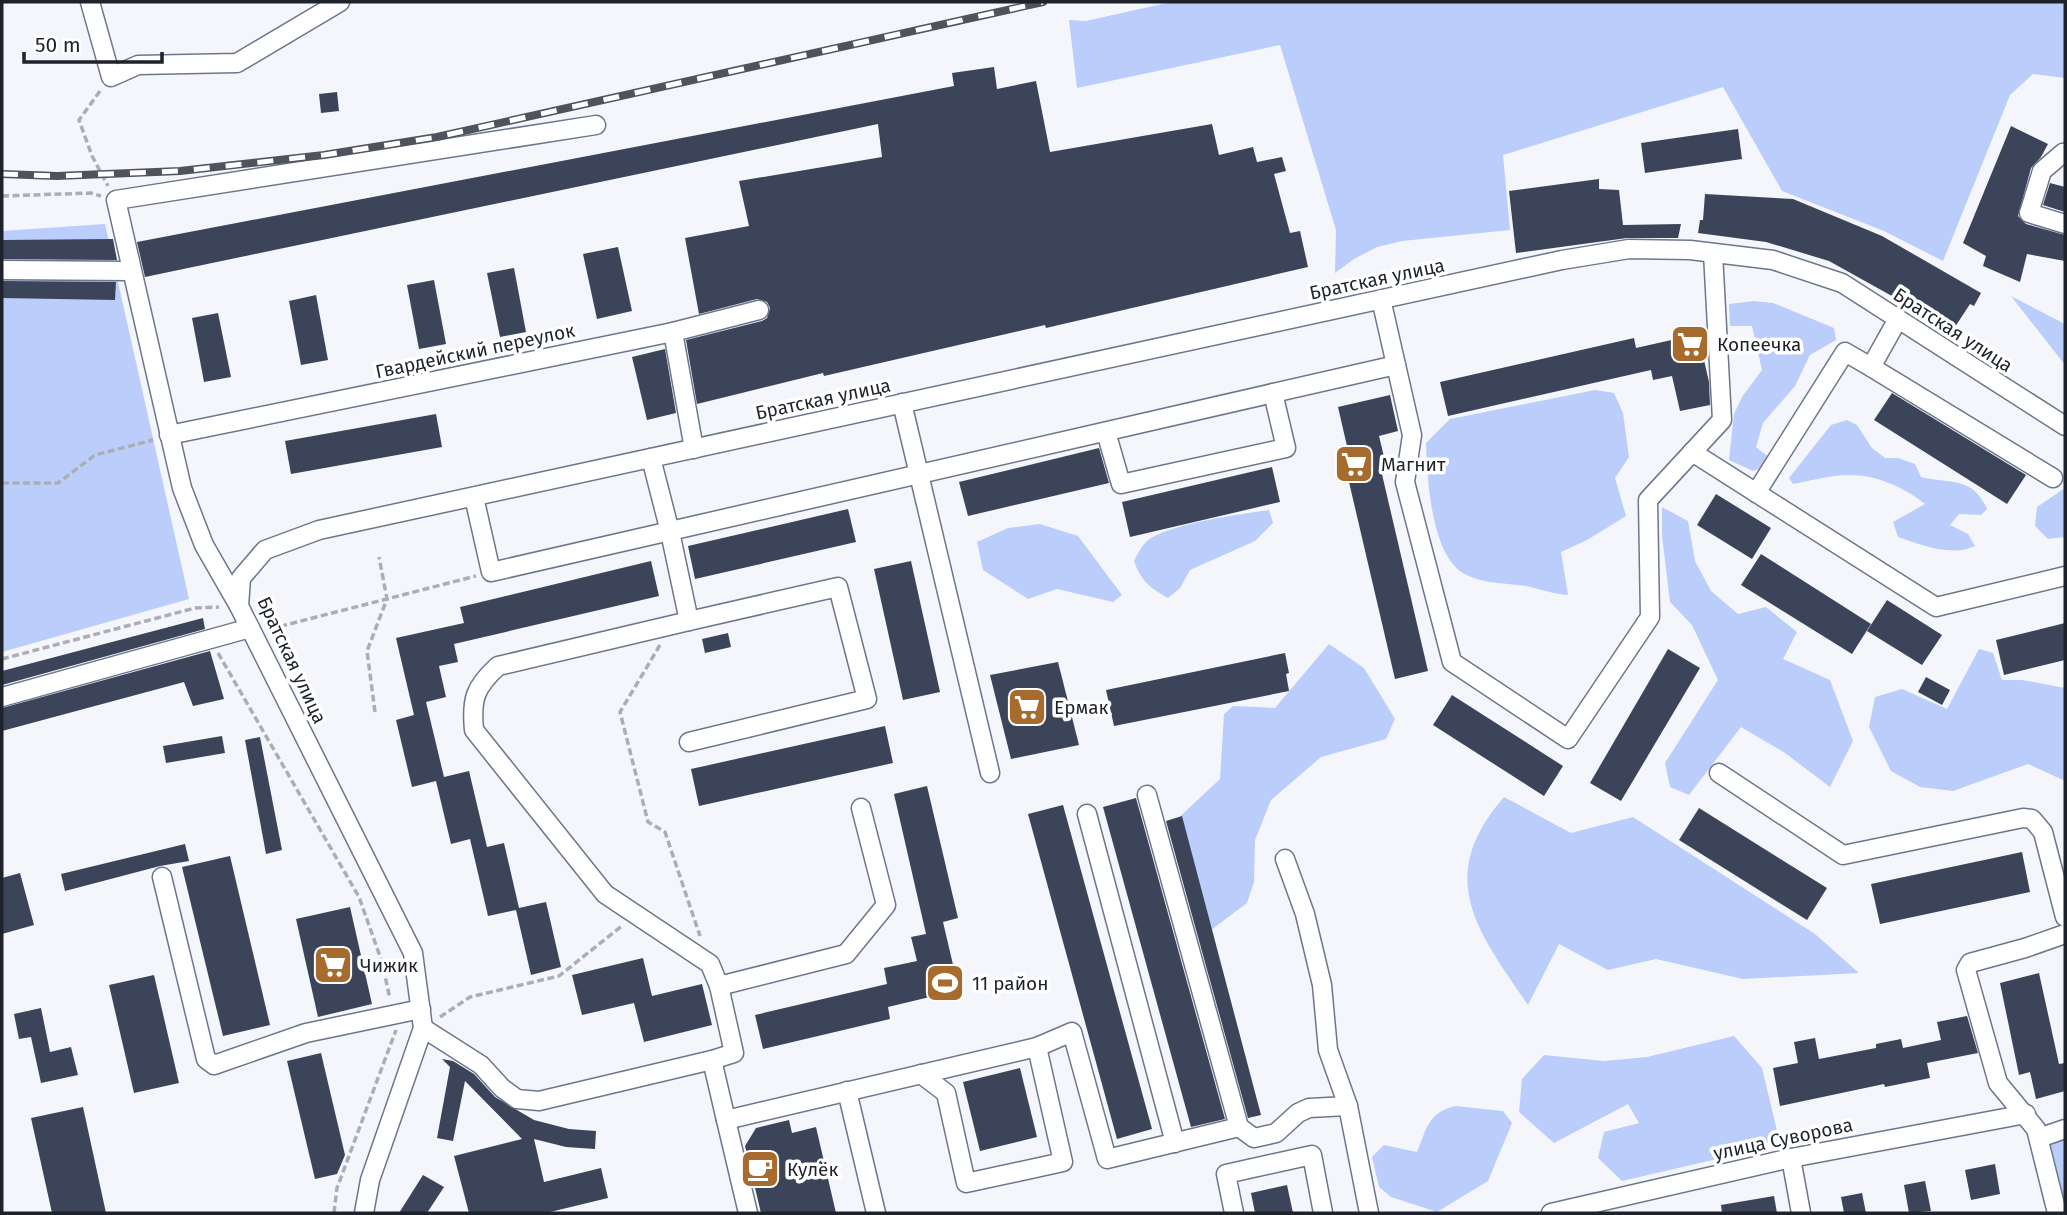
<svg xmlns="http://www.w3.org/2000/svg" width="2067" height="1215" font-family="'Fira Sans',sans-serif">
  <rect width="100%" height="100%" fill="#f4f6fc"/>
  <g fill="#bacdfb">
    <polygon points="1171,2 2065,2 2065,78 2033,74 2010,95 1943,261 1884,231 1782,191 1723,87 1503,155 1510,230 1402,241 1377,247 1354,259 1335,273 1336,230 1280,45 1077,88 1069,20 1086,21"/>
    <polygon points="105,224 189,599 2,652 2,231"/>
    <polygon points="2011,296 2065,324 2065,365"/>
    <polygon points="1754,301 1773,303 1834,328 1836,340 1810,355 1795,386 1763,423 1756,447 1770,458 1769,466 1753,471 1729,460 1734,414 1742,397 1762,370 1752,326 1730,326 1729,304"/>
    <path d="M 1595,390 L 1614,393 L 1623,413 L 1629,457 L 1615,478 L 1626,516 L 1587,540 L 1561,552 L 1568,595 C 1553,594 1540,589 1526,586 C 1506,583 1481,584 1463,573 C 1431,554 1427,477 1426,443 L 1450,419 Z"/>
    <path d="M 1847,420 L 1857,425 L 1872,448 L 1885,458 L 1898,458 L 1915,464 L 1921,477 C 1949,484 1973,476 1987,509 L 1981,515 L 1959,514 L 1950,525 L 1968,534 L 1975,546 C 1952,557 1921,545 1898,537 L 1893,522 L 1925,504 C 1906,488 1874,474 1848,475 C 1830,475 1811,481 1793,484 L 1789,478 L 1831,425 Z"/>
    <polygon points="2065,488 2065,537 2048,539 2035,526 2037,507"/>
    <polygon points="1662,507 1688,521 1695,561 1711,591 1738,614 1766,607 1797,632 1783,659 1830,680 1853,741 1830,787 1785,753 1741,727 1689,795 1670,787 1665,763 1718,680 1692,625 1670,602 1662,536"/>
    <path d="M 1269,510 L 1273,523 L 1255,541 L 1190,570 L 1180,588 L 1168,598 C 1150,588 1141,581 1134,561 C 1137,555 1141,547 1146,542 C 1165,524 1242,514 1269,510 Z"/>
    <polygon points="1040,524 1078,536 1122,595 1113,602 1057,589 1028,599 983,570 977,542 1008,528"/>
    <polygon points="1329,644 1364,668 1395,719 1386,739 1321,757 1271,800 1255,840 1254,882 1247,903 1211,930 1172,824 1220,779 1224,714 1233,706 1275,708"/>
    <polygon points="1979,649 1993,653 2002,680 2022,680 2065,688 2065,781 2028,764 1953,791 1920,787 1891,771 1869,727 1875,697 1902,689 1947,709"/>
    <path d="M 1504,797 L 1571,833 L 1633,817 L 1815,934 L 1859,973 L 1743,979 L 1656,959 L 1608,970 L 1559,944 L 1528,1005 C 1477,930 1434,878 1504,797 Z"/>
    <polygon points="1734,1036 1762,1068 1779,1139 1717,1159 1622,1181 1598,1158 1604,1132 1639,1123 1628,1104 1554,1143 1519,1112 1522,1079 1544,1055 1604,1061 1647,1057"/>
    <path d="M 1455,1106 L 1503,1111 L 1512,1123 L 1488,1181 L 1437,1212 L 1391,1197 L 1379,1187 L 1372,1157 L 1384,1145 L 1417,1152 C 1427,1128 1428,1113 1455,1106 Z"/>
    <polygon points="2065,1121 2065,1213 2045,1124"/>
  </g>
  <g fill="#3b4458">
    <polygon points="994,67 997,89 1036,81 1050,152 1212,124 1219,155 1253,147 1257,162 1282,157 1286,171 1274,174 1290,233 1300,231 1308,267 1046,328 1045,325 824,376 823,373 697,404 686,340 762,321 767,318 770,308 767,302 757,299 699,314 685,238 749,226 739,181 882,157 878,124 145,277 137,242 954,86 952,73"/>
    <polygon points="337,92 339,111 321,113 319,94"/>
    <polygon points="2011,126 2048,144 2041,157 2031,168 2018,216 2026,224 2065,235 2065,261 2027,254 2020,282 1983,266 1986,256 1963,243"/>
    <polygon points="1738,129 1742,159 1645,173 1641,143"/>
    <polygon points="1599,179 1599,189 1619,190 1623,225 1681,224 1678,238 1627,238 1516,253 1509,191"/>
    <polygon points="2050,183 2065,187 2065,212 2043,205"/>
    <polygon points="1705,194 1793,199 1882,236 1981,293 1974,306 1970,304 1953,330 1829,261 1766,242 1698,233 1700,220 1703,220"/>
    <polygon points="113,239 117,260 2,259 2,240"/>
    <polygon points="618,247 632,311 597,319 583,254"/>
    <polygon points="514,268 526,332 500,337 487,273"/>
    <polygon points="434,280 446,344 419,349 407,285"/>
    <polygon points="2,281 116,282 115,300 2,298"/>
    <polygon points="316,295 328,360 301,365 289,301"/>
    <polygon points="218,313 231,377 204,382 192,318"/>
    <polygon points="1698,334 1709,382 1710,405 1680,411 1672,376 1653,380 1651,370 1448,416 1440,382 1634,338 1636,348"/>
    <polygon points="665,349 676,413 647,420 632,357"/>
    <polygon points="1892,393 2026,475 2007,504 1874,420"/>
    <polygon points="1390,395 1398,431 1379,436 1387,469 1381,470 1428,671 1395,679 1349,482 1355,481 1338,407"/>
    <polygon points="436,414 442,447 291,474 285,441"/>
    <polygon points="1099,448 1109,483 968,516 959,482"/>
    <polygon points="1272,467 1280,502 1130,537 1122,502"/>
    <polygon points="1716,494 1771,528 1752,559 1697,525"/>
    <polygon points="848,509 856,542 695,579 688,546"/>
    <polygon points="1761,554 1871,624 1852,654 1741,585"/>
    <polygon points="651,561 659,596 454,644 458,662 439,666 446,697 426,702 444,777 469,771 487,847 504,843 519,908 546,902 561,967 531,975 516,910 488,916 470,839 451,844 436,781 412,787 396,720 414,715 396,638 464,623 460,607"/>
    <polygon points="911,561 940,692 903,700 874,569"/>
    <polygon points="1887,600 1942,635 1922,665 1867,631"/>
    <polygon points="203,618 205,629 2,685 2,671"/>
    <polygon points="2065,623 2065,660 2004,675 1996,640"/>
    <polygon points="728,633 731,647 705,653 702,639"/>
    <polygon points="1668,649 1700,668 1621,801 1590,783"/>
    <polygon points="210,651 224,699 193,706 184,682 2,731 2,708"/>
    <polygon points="1285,653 1289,673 1286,674 1289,691 1114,726 1106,690"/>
    <polygon points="1058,662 1079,745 1011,759 990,675"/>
    <polygon points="1926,677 1950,690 1942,705 1918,692"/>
    <polygon points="1452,695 1563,766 1544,796 1433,725"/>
    <polygon points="885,726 893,763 699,806 691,769"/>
    <polygon points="222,736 225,753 166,763 163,746"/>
    <polygon points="260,737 282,850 266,854 245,740"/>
    <polygon points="927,786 958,918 943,922 959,990 888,1007 890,1019 763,1049 755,1015 887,984 884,968 917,961 911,937 926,934 894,794"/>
    <polygon points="1136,798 1225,1119 1191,1127 1103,807"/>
    <polygon points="1063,805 1152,1129 1117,1139 1028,814"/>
    <polygon points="1699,808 1827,888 1807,920 1679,840"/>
    <polygon points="1182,816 1261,1115 1248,1118 1166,821"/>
    <polygon points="185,844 189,861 160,866 65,891 61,874"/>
    <polygon points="2022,852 2030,892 1880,924 1871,884"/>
    <polygon points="230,856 270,1025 223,1036 182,867"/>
    <polygon points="20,873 34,925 2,934 2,878"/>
    <polygon points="350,907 372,1004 318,1017 296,919"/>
    <polygon points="643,958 652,996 702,984 712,1025 644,1042 634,1003 582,1015 572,975"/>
    <polygon points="2039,973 2059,1064 2065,1063 2065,1091 2036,1099 2030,1072 2019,1075 2000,983"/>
    <polygon points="154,975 179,1083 134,1093 109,985"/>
    <polygon points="41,1008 50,1052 71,1047 78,1075 41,1083 31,1037 19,1039 14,1014"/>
    <polygon points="1967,1016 1978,1053 1927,1063 1930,1078 1885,1087 1884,1084 1780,1106 1773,1068 1798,1063 1794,1042 1815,1038 1819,1059 1876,1048 1876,1044 1901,1039 1903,1048 1941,1040 1937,1022"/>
    <polygon points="321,1053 345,1155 337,1174 315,1179 287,1061"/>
    <polygon points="442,1059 453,1061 474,1074 495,1097 534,1120 569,1129 596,1131 595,1149 566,1147 534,1139 544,1182 601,1168 608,1198 546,1213 469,1213 454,1156 522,1139 465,1081 453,1141 437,1138 450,1067"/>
    <polygon points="1020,1068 1037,1137 980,1151 963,1082"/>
    <polygon points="83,1107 106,1213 52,1213 31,1118"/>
    <polygon points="789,1120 792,1133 816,1127 836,1213 761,1213 745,1146 756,1128"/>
    <polygon points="1995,1164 2000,1194 1971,1200 1965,1170"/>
    <polygon points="423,1175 444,1187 427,1213 399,1213"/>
    <polygon points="1925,1181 1931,1211 1909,1213 1904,1185"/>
    <polygon points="1287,1185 1293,1213 1255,1213 1251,1193"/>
    <polygon points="1862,1193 1866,1213 1844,1213 1841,1197"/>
    <polygon points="1774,1196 1777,1213 1722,1213 1721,1205"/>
  </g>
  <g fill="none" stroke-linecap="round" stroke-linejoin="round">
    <g stroke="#6c768d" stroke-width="21">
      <g id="minor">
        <polyline points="90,2 111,77 138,65 237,63 340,2"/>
        <polyline points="2065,154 2063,153 2042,171 2029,213 2065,224"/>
        <polyline points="2,270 131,271"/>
        <polyline points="1381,299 1412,435 1405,482 1452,662 1568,739 1650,617 1648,500 1722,420 1713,253"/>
        <polyline points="1898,319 1871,367 2053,478"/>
        <polyline points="673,332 759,310"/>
        <polyline points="902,403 990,773"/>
        <polyline points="1106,432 1121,484 1286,448 1273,393"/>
        <polyline points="169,435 673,332 694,449"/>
        <polyline points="1692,452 1936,607 2065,576"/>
        <path d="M 651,458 L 670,532 L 689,621 L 498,666 C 475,687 471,699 474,730 L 605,894 L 710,964 L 719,986 L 846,954 L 886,905 L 861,808"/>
        <polyline points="1756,493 1845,352 1871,367"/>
        <polyline points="474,497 491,572 1396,365"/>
        <polyline points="239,606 204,545 182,488 116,200 596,125"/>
        <polyline points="2,697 250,628"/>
        <polyline points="689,742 867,699 838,587 689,621"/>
        <polyline points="1719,773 1843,855 2023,818 2032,819 2043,832 2065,917"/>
        <polyline points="1147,795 1239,1127 1254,1138 1276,1133 1298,1113 1309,1108 1348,1106"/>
        <polyline points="1087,814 1175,1143"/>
        <polyline points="1285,859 1305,914 1322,985 1328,1050 1348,1106 1369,1213"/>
        <polyline points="162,877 206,1059 214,1065 306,1033 421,1009"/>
        <polyline points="423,1028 481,1065 502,1088 517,1099 539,1101 712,1060 726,1120 1037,1047 1072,1032 1107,1159 1239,1127"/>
        <polyline points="712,1060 734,1053 719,986"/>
        <polyline points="921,1074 946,1093 966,1183 1063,1162 1037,1047"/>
        <polyline points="847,1091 876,1213"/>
        <polyline points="726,1120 748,1213"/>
        <polyline points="2039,1138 2065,1129"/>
        <polyline points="1791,1158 1801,1213"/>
        <polyline points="364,1213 370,1180 423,1028 413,953 239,606 241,578 265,550 319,530 1562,260 1629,249 1690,250 1773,260 1842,283 2065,426"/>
        <polyline points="1234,1213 1226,1174 1312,1155 1323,1213"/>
        <polyline points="1551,1213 1791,1158 2026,1114"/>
        <polyline points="2057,1213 2036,1129 1998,1083 1966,970 1970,963 2025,948 2065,934"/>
      </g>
    </g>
    <g stroke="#abaeb5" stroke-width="3.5" stroke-dasharray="7 3.5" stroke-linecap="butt">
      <polyline points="100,91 79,120 92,156 108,186"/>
      <polyline points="2,196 91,193 101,196"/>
      <polyline points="2,483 58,483 95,455 153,440"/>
      <polyline points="270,629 476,576"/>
      <polyline points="660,645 620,712 648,822 665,832 700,936"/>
      <polyline points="218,653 359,897 382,962 390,999"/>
      <polyline points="2,659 195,608 219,607"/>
      <polyline points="375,712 367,651 387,599 379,557"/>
      <polyline points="440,1017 470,997 559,976 623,925"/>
      <polyline points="334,1213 337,1188 396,1030"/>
    </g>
    <use href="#minor" stroke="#fff" stroke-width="18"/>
    <g stroke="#50535c" stroke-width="8">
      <polyline id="rail" points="2,174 57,176 180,171 324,155 437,137 1043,2"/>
    </g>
    <use href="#rail" stroke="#fff" stroke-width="5" stroke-dasharray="16" stroke-linecap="butt"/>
  </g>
  <defs>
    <g id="supermarket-square" transform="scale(2.0125)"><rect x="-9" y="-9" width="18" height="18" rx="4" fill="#a86b2e" stroke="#fff"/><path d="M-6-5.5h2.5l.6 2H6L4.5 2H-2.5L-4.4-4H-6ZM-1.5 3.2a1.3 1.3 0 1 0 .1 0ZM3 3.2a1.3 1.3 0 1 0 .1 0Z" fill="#fff"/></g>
    <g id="stadium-square" transform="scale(2.0125)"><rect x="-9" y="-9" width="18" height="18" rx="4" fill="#a86b2e" stroke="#fff"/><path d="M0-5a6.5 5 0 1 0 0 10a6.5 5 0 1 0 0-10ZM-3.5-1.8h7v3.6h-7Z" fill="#fff"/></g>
    <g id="cafe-square" transform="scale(2.0125)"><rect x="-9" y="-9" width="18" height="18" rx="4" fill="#a86b2e" stroke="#fff"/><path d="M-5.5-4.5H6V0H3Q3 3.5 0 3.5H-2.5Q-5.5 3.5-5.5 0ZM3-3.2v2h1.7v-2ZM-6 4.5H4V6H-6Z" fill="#fff"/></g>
  </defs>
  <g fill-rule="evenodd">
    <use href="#supermarket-square" x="1690" y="344"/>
    <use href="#supermarket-square" x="1354" y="464"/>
    <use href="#supermarket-square" x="1027" y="707"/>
    <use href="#supermarket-square" x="333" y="965"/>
    <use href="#stadium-square" x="945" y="983"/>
    <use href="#cafe-square" x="760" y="1169"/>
  </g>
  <g text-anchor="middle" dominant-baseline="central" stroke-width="7" stroke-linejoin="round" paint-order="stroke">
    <g font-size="19" fill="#1e222b" stroke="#fff">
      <text transform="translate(1377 279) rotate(-12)">Братская улица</text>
      <text transform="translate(1953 330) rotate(33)">Братская улица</text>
      <text transform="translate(475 351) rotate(-12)">Гвардейский переулок</text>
      <text transform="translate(823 399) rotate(-12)">Братская улица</text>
      <text transform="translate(292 660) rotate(65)">Братская улица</text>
      <text transform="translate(1783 1139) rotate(-12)">улица Суворова</text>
    </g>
    <g font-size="19" fill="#1e222b" stroke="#fff" text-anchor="start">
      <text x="1717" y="344">Копеечка</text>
      <text x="1381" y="464">Магнит</text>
      <text x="1054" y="707">Ермак</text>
      <text x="360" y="965">Чижик</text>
      <text x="972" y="983">11 район</text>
      <text x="787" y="1169">Кулёк</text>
    </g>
  </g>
  <rect width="2067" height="1215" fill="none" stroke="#1e222b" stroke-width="7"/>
  <path d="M24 52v10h138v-10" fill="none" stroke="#1e222b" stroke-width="3.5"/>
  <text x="35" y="52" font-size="21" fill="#1e222b" stroke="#ffffff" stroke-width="5" paint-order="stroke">50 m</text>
</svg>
